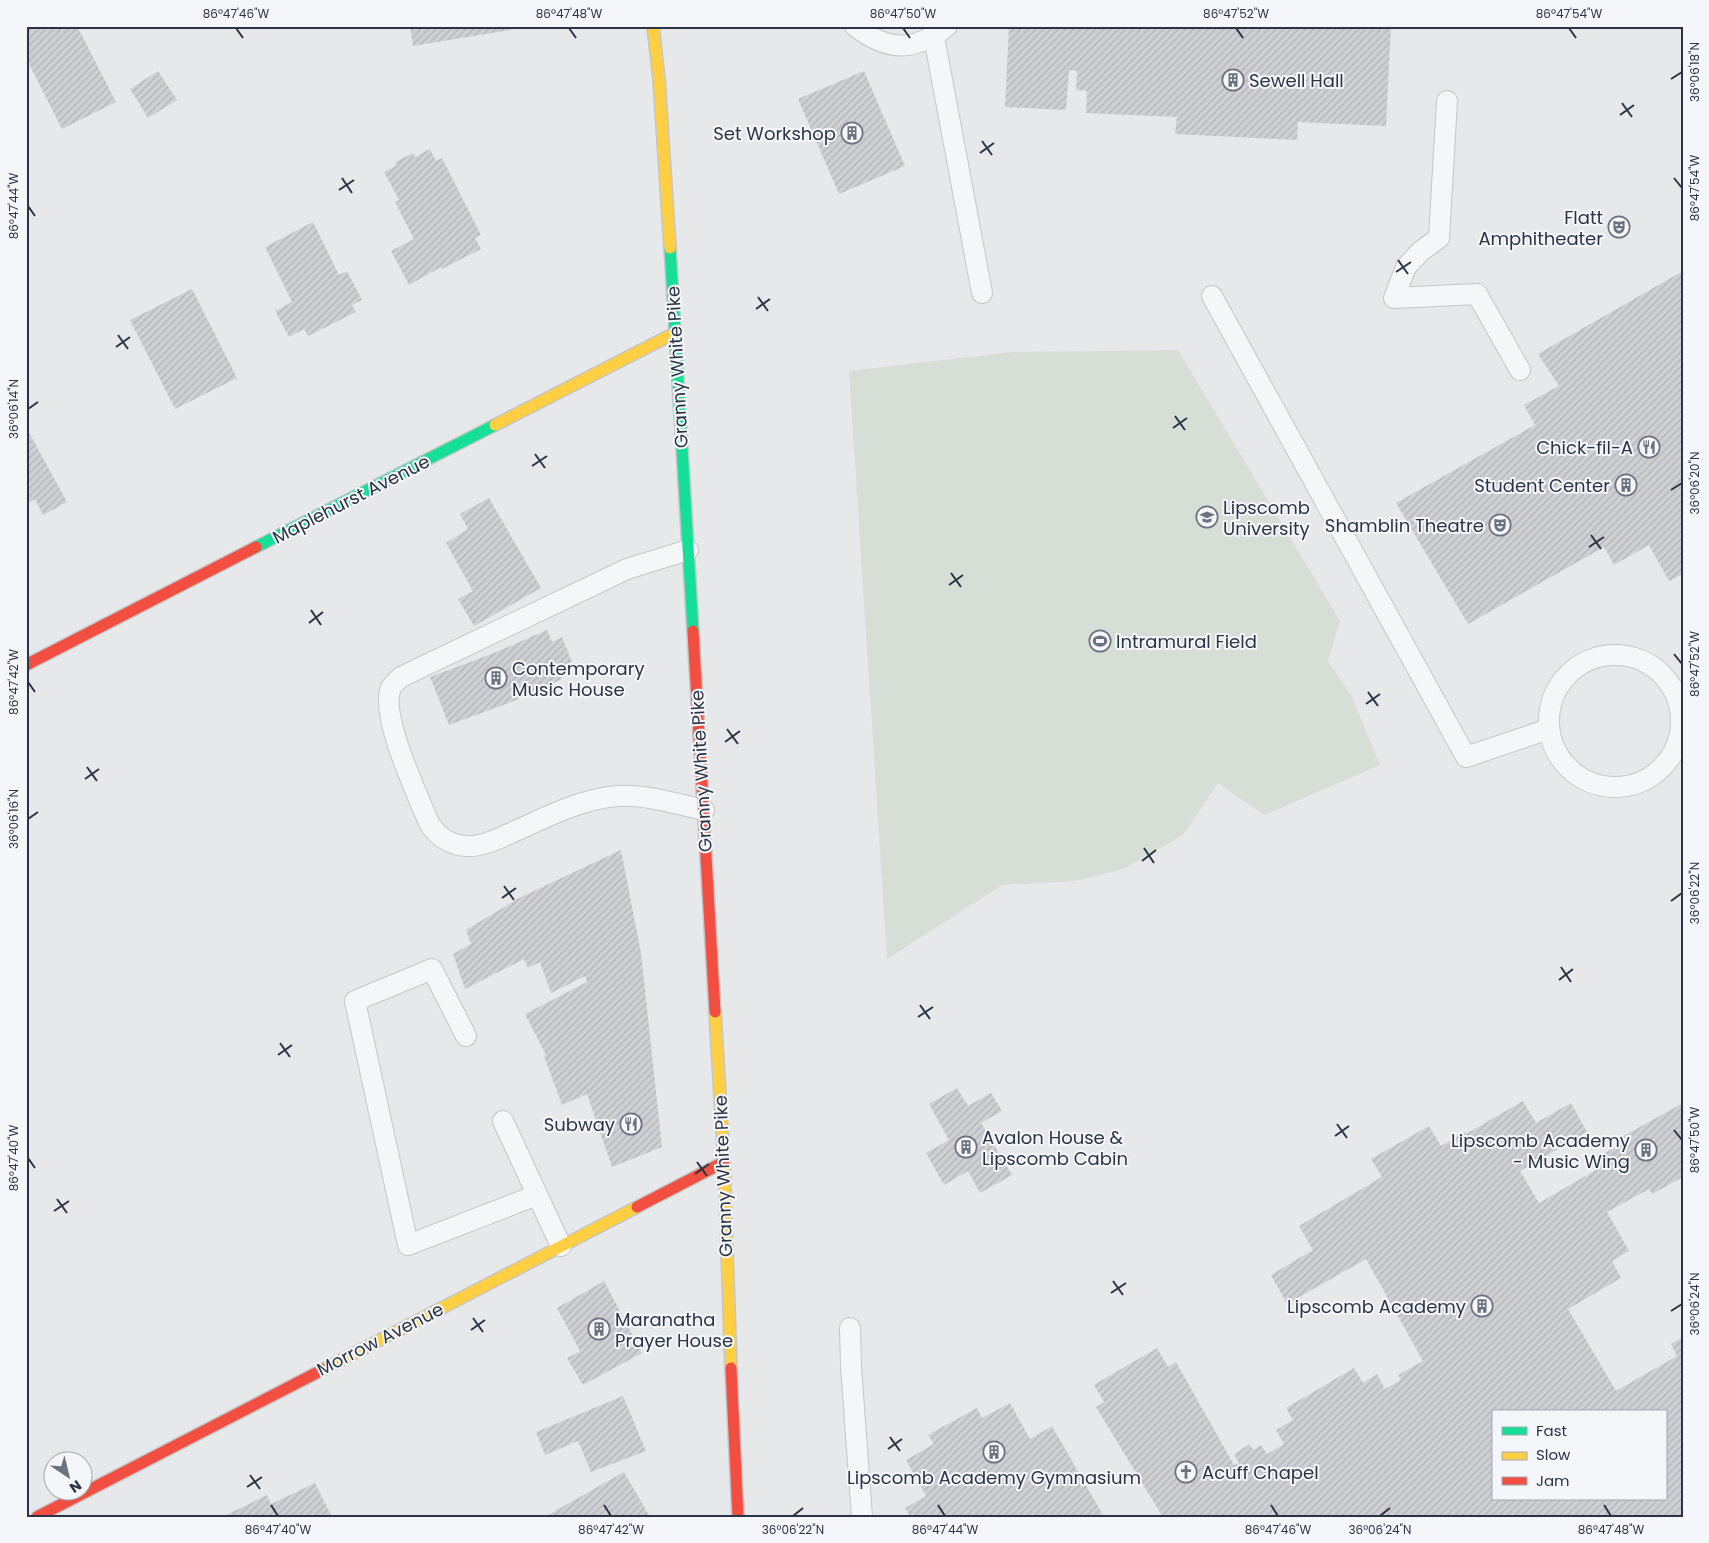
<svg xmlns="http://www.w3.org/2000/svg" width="1709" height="1543" font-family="Poppins,sans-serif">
  <defs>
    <pattern id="building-hatch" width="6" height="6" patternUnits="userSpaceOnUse" patternTransform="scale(1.25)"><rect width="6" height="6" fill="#ced0d3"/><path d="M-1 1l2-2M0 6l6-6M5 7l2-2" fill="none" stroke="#b1b3b6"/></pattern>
  </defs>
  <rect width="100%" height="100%" fill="#e6e8ea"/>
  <polygon fill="#d6ded6" points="1178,350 1340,621 1328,661 1352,697 1380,765 1264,815 1218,783 1183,835 1124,869 1074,881 1002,885 887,959 849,371 1012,352"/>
  <g fill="url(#building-hatch)" fill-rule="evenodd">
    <polygon points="26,26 77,26 116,102 62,129 26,58"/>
    <polygon points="410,26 510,26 510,30 413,46"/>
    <polygon points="1009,26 1391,26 1386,126 1298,122 1297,140 1175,134 1177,117 1086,113 1087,91 1076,90 1077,71 1069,70 1066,110 1005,107"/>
    <polygon points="158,71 177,100 148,118 130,89"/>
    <polygon points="864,71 905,166 839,194 798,99"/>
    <polygon points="430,149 436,161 442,158 481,235 475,238 481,249 442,269 441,267 409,285 391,251 414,239 395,202 399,200 384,172 397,165 395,162 413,153 415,157"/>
    <polygon points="313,222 339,275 347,271 362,300 352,305 356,312 308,336 304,329 289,337 275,311 292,302 265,247"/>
    <polygon points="1683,271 1683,574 1669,581 1649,545 1614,565 1604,547 1468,624 1396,503 1535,425 1524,405 1559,386 1538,354"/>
    <polygon points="192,289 237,378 175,409 130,320"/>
    <polygon points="26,427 67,502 43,515 35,499 26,504"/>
    <polygon points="489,498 541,588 474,626 458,599 473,591 446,543 468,529 460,514"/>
    <polygon points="547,630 552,642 562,637 572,662 558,668 562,679 514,701 449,725 430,677 494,653"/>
    <polygon points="621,850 641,953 662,1147 612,1167 587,1094 562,1105 544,1056 546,1055 525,1014 587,982 585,976 551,993 540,962 528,968 524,959 465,989 453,954 471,944 466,930 519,898"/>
    <polygon points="957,1088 968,1106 991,1093 1002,1111 981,1123 1012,1175 980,1193 968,1171 944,1185 926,1153 949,1140 929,1104"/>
    <path d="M 1523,1101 L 1536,1123 L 1571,1103 L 1587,1132 L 1520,1171 L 1539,1203 L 1601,1167 L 1596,1158 L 1623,1143 L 1620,1138 L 1683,1103 L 1683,1177 L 1652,1194 L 1649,1189 L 1607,1212 L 1629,1251 L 1612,1261 L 1621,1278 L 1568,1309 L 1616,1391 L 1677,1356 L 1671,1344 L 1683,1337 L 1683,1517 L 1156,1517 L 1161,1514 L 1096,1407 L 1104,1402 L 1094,1385 L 1157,1348 L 1168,1367 L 1176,1362 L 1234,1465 L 1239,1463 L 1234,1454 L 1250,1444 L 1253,1450 L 1261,1445 L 1267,1454 L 1284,1444 L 1276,1430 L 1293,1420 L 1286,1408 L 1354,1368 L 1363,1383 L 1377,1374 L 1385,1389 L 1401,1380 L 1398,1375 L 1423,1361 L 1366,1259 L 1287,1304 L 1271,1275 L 1313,1250 L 1299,1226 L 1382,1177 L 1371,1159 L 1429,1126 L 1441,1146 L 1465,1132 L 1466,1134 ZM 1493,1412 L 1665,1412 L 1665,1499 L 1493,1499 Z"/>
    <polygon points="604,1281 642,1353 583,1385 567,1358 580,1351 557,1308"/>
    <polygon points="623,1396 646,1451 591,1472 578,1441 545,1455 536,1432"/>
    <polygon points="1010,1403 1030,1439 1052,1426 1104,1517 910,1517 905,1508 926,1496 906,1460 934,1444 928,1435 977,1408 982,1418"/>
    <polygon points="624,1472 650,1517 548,1517 548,1515"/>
    <polygon points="315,1483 332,1517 222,1517 267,1495 271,1504"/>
  </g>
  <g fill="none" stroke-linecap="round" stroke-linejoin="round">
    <g stroke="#c4c6c8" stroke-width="22">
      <g id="lane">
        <path d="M 855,26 C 888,52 915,52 947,26"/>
        <polyline points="934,37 982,293"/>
        <polyline points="1447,101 1439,238 1421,251 1406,267 1394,298 1477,294 1520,370"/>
        <polyline points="1212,296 1466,757 1549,729"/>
        <path d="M 688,550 L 627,569 L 401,677 C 398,680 393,684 391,688 C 379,714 418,796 429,823 C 437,836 450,845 466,846 C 485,847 503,836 520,829 C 550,815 583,799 617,796 C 645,794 677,804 704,810"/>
        <circle cx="1615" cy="721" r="66"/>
        <polyline points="466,1036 432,969 355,1001 408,1245 537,1195"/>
        <polyline points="503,1121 561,1246"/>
        <polyline points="850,1328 851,1367 862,1517"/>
      </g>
    </g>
    <g stroke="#c4c6c8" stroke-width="14">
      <g id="fast">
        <polyline points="670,248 693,631"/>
        <polyline points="256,547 495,425"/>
      </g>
    </g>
    <g stroke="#c4c6c8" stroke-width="14">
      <g id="slow">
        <polyline points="653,26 659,79 670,248"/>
        <polyline points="495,425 675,333"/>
        <polyline points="715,1012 724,1162 731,1368"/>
        <polyline points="324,1369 637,1207"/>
      </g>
    </g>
    <g stroke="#c4c6c8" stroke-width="14">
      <g id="jam">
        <polyline points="693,631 715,1012"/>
        <polyline points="26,665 256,547"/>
        <polyline points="637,1207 724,1162"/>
        <polyline points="731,1368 738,1517"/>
        <polyline points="37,1517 324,1369"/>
      </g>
    </g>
    <use href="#lane" stroke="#f5f6f7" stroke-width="20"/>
    <use href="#fast" stroke="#16e098" stroke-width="11"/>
    <use href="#slow" stroke="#ffcf43" stroke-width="11"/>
    <use href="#jam" stroke="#f24e42" stroke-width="11"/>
  </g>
  <path fill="none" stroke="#2b3445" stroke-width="2" d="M 236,28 L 243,38M 569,28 L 576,38M 903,28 L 910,38M 1236,28 L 1243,38M 1569,28 L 1576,38M 1671,79 L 1682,72M 1622,103 L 1632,117M 1620,115 L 1634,105M 982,141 L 992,155M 980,153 L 994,143M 342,178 L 352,193M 1674,178 L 1682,188M 339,190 L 354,180M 28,206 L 35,216M 1398,260 L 1408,274M 1396,272 L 1411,262M 758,297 L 768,311M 756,309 L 770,299M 118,335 L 128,349M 116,347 L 130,337M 28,409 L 38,402M 1175,416 L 1185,430M 1173,428 L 1187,418M 535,454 L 545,468M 532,466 L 547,456M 1671,490 L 1682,483M 1591,535 L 1601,549M 1589,547 L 1604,537M 951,573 L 961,587M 949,585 L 963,575M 311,610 L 321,625M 309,623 L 323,612M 1674,654 L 1682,664M 28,682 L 35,692M 1368,692 L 1378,706M 1366,704 L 1380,694M 727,729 L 738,744M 725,742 L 740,731M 87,767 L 97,781M 85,779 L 99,769M 28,819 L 38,812M 1144,848 L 1154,863M 1142,861 L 1156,850M 504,886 L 514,900M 502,898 L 516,888M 1671,901 L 1682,893M 1561,967 L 1571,982M 1559,980 L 1573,969M 920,1005 L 930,1019M 918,1017 L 933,1007M 280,1043 L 290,1057M 278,1055 L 292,1045M 1337,1124 L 1347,1138M 1674,1130 L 1682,1140M 1335,1136 L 1349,1126M 28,1158 L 35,1168M 697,1162 L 707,1176M 695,1174 L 709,1164M 57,1199 L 67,1213M 54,1211 L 69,1201M 1113,1281 L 1123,1295M 1111,1293 L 1126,1283M 1671,1311 L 1682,1304M 473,1318 L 483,1332M 471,1330 L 485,1320M 890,1437 L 900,1451M 888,1449 L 902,1439M 250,1475 L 260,1489M 247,1487 L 262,1477M 271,1505 L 278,1516M 604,1505 L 611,1516M 938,1505 L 945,1516M 1271,1505 L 1278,1516M 1604,1505 L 1611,1516M 793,1516 L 803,1508M 1380,1516 L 1390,1508"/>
  <defs>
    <g id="building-ring" transform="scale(1.125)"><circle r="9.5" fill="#f4f6f9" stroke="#6c737f" stroke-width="1.5"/><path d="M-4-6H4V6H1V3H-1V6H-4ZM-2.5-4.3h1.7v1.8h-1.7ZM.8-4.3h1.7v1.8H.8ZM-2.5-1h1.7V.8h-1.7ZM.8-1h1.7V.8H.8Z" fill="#6c737f"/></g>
    <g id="theatre-ring" transform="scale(1.125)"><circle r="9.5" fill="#f4f6f9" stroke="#6c737f" stroke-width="1.5"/><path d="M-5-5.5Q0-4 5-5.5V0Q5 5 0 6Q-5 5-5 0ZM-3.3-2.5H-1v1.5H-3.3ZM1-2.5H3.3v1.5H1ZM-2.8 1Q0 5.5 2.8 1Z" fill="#6c737f"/></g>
    <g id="restaurant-ring" transform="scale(1.125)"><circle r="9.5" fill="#f4f6f9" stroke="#6c737f" stroke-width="1.5"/><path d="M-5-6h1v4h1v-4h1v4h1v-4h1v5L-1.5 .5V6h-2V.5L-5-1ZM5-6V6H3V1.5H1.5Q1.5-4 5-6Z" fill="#6c737f"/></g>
    <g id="university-ring" transform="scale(1.125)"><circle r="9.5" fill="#f4f6f9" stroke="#6c737f" stroke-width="1.5"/><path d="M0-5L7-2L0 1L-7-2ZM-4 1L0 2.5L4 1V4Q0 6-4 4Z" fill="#6c737f"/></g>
    <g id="stadium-ring" transform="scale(1.125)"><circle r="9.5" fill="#f4f6f9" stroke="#6c737f" stroke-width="1.5"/><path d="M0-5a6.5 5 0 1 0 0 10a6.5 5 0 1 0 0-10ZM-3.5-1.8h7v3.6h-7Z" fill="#6c737f"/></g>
    <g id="church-ring" transform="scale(1.125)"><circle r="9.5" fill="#f4f6f9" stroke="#6c737f" stroke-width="1.5"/><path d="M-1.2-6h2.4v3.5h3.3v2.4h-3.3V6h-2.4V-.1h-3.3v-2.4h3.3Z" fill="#6c737f"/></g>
  </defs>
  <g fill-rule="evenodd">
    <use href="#building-ring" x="1233" y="80"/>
    <use href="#building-ring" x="852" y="133"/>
    <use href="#theatre-ring" x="1619" y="227"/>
    <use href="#restaurant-ring" x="1649" y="447"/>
    <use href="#building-ring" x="1626" y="485"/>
    <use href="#university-ring" x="1207" y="517"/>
    <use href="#theatre-ring" x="1500" y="525"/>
    <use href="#stadium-ring" x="1100" y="641"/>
    <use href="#building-ring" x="496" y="678"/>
    <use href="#restaurant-ring" x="631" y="1124"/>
    <use href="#building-ring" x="966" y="1147"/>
    <use href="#building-ring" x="1646" y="1150"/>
    <use href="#building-ring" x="1482" y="1306"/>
    <use href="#building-ring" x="599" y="1329"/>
    <use href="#building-ring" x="994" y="1452"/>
    <use href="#church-ring" x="1186" y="1472"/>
  </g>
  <g text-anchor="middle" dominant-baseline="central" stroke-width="4" stroke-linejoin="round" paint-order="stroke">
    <g font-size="18" fill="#2b3445" stroke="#f4f6f9" text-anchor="end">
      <text x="1249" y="80" text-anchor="start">Sewell Hall</text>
      <text x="836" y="133">Set Workshop</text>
      <text x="1603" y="217">Flatt<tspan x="1603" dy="21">Amphitheater</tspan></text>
      <text x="1633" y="447">Chick-fil-A</text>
      <text x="1610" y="485">Student Center</text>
      <text x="1223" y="507" text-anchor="start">Lipscomb<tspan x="1223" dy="21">University</tspan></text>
      <text x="1484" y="525">Shamblin Theatre</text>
      <text x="1116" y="641" text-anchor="start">Intramural Field</text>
      <text x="512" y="668" text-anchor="start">Contemporary<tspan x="512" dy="21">Music House</tspan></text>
      <text x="615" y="1124">Subway</text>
      <text x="982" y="1137" text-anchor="start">Avalon House &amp;<tspan x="982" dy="21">Lipscomb Cabin</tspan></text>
      <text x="1630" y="1140">Lipscomb Academy<tspan x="1630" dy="21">- Music Wing</tspan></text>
      <text x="1466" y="1306">Lipscomb Academy</text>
      <text x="615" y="1319" text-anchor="start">Maranatha<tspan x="615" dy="21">Prayer House</tspan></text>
      <text x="1202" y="1472" text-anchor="start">Acuff Chapel</text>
      <text x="994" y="1477" text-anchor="middle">Lipscomb Academy Gymnasium</text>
    </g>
    <g font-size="18" fill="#2b3445" stroke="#f4f6f9">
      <text transform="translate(677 367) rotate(-93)">Granny White Pike</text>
      <text transform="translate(351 499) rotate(-27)">Maplehurst Avenue</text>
      <text transform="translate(701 771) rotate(-93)">Granny White Pike</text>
      <text transform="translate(723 1176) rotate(-92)">Granny White Pike</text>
      <text transform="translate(380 1339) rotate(-27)">Morrow Avenue</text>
    </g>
  </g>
  <rect width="1709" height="1543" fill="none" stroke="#f4f6f9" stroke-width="55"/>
  <rect x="1492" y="1410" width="175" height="90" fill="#f4f6f9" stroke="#a4a8b1"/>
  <rect x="1502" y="1427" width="25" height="8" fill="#16e098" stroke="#a4a8b1"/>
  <text x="1536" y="1436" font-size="15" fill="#2b3445">Fast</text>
  <rect x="1502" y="1452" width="25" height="8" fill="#ffcf43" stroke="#a4a8b1"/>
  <text x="1536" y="1460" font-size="15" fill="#2b3445">Slow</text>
  <rect x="1502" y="1477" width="25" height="8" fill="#f24e42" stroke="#a4a8b1"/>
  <text x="1536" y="1486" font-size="15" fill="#2b3445">Jam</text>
  <g transform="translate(68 1476) rotate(145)"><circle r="24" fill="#f4f6f9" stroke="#a4a8b1"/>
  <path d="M0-4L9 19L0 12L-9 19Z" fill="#6c737f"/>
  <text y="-8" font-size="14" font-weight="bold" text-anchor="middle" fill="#2b3445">N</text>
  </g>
  <rect x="28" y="28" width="1654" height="1488" fill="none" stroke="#2b3445" stroke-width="2"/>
  <g font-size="12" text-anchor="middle" fill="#2b3445">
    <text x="236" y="18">86°47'46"W</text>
    <text x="569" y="18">86°47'48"W</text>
    <text x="903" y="18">86°47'50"W</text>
    <text x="1236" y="18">86°47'52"W</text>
    <text x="1569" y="18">86°47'54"W</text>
    <text transform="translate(1695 72) rotate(-90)" y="4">36°06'18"N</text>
    <text transform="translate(1695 188) rotate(-90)" y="4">86°47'54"W</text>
    <text transform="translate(14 206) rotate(-90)" y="4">86°47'44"W</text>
    <text transform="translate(14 409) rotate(-90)" y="4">36°06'14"N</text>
    <text transform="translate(1695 483) rotate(-90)" y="4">36°06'20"N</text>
    <text transform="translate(1695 664) rotate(-90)" y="4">86°47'52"W</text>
    <text transform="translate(14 682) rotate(-90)" y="4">86°47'42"W</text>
    <text transform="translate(14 819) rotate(-90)" y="4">36°06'16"N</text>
    <text transform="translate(1695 893) rotate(-90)" y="4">36°06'22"N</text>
    <text transform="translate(1695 1140) rotate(-90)" y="4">86°47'50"W</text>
    <text transform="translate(14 1158) rotate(-90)" y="4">86°47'40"W</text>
    <text transform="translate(1695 1304) rotate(-90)" y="4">36°06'24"N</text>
    <text x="278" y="1534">86°47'40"W</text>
    <text x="611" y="1534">86°47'42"W</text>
    <text x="793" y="1534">36°06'22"N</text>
    <text x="945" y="1534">86°47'44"W</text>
    <text x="1278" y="1534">86°47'46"W</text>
    <text x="1380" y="1534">36°06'24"N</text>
    <text x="1611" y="1534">86°47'48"W</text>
  </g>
</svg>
